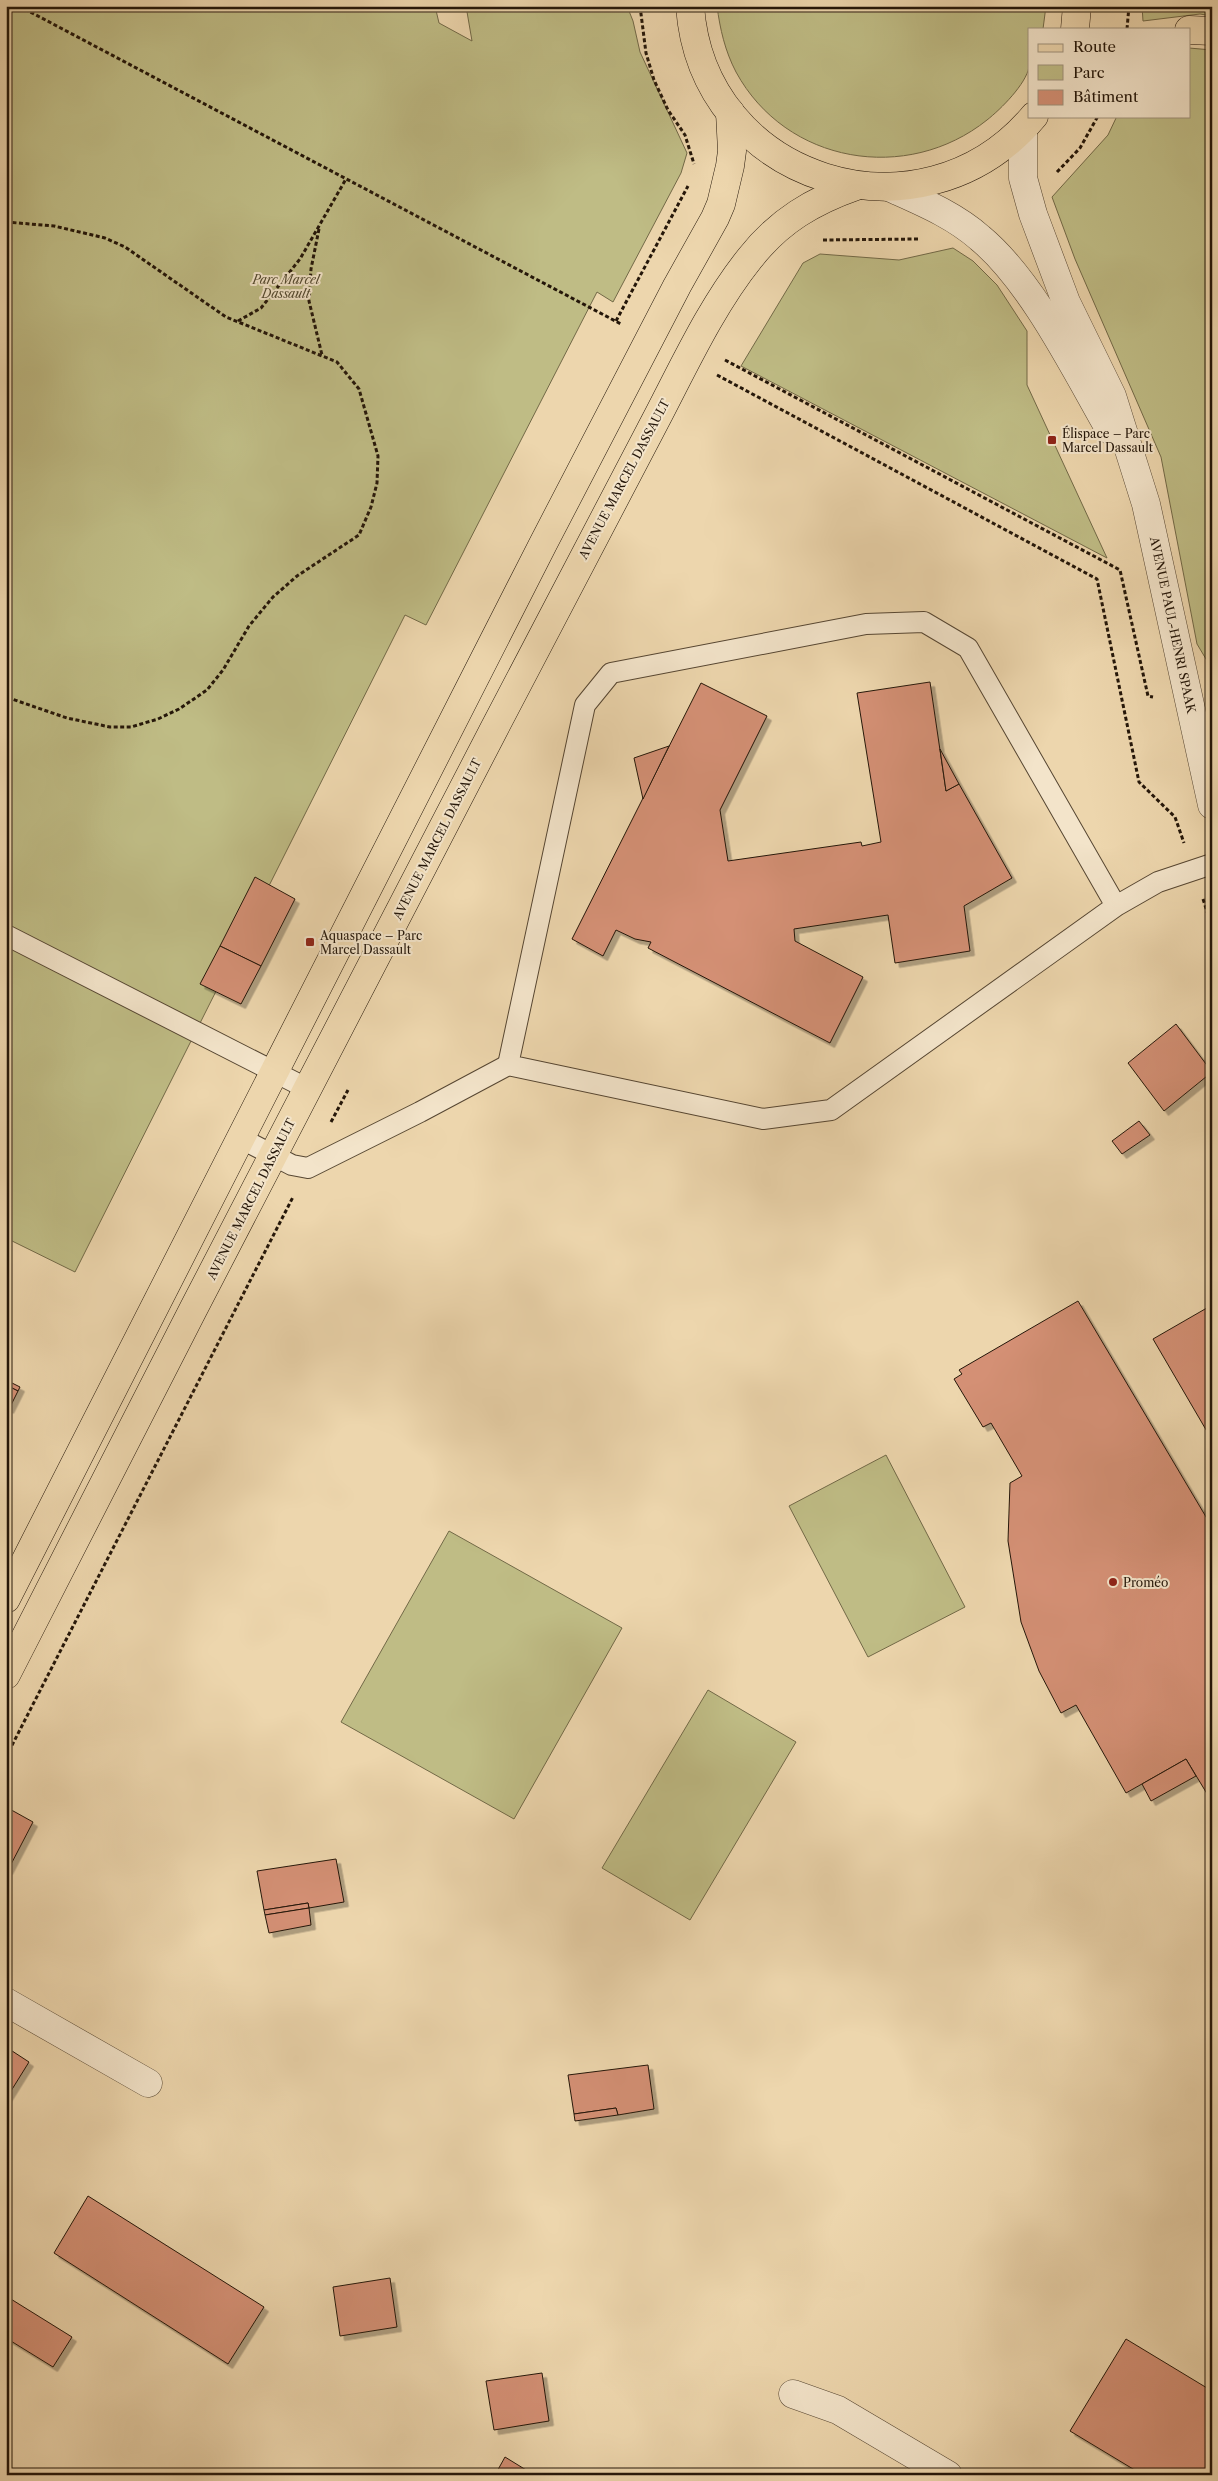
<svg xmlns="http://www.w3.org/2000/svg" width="1218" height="2481" font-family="'Libre Caslon Text',serif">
  <defs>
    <filter id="shadow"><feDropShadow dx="4.5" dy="4.5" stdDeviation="0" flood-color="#0004"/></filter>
  </defs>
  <rect width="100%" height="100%" fill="#edd6ad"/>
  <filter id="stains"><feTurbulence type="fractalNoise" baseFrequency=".004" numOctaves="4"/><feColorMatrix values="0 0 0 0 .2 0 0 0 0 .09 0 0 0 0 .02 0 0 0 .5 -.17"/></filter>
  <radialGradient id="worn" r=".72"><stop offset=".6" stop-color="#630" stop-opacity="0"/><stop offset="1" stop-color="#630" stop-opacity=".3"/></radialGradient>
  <g fill="#bfbc85" stroke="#726947">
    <polygon points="6,6 435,6 439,23 472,41 466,6 627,6 633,21 640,52 687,153 681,173 613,302 597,292 426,625 405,615 75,1272 6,1238"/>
    <path d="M 717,6 L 1046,6 L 1043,29 L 1029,29 C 1029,41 1032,55 1029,67 C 1026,84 1001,109 987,120 C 907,184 786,164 736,72 C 725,51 720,29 717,6 Z"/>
    <polygon points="1142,6 1212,6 1212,16 1200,14 1143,21"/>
    <polygon points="1189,48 1212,50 1212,669 1197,644 1161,457 1075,259 1052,197 1108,135 1117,116 1189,116"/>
    <polygon points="953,248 973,261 997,285 1027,331 1027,385 1107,558 741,366 803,263 820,254 899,260"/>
    <polygon points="886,1455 965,1607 868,1657 789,1506"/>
    <polygon points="449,1531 622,1628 514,1819 341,1722"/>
    <polygon points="708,1690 796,1742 690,1920 602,1868"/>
  </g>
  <g fill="#d49075" stroke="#241609" filter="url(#shadow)">
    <polygon points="930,682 946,791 959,784 1012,878 964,906 970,951 895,963 888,915 794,929 795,941 863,977 830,1043 648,948 651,942 635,939 616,930 603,956 572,939 701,683 767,716 720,810 728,861 861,842 862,846 881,842 857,693"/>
    <polygon points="669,746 643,799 634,758"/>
    <polygon points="940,749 959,784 946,791"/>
    <polygon points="255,877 295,899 261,966 220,946"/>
    <polygon points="220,946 261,966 241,1004 200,984"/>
    <polygon points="1176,1024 1212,1072 1164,1111 1128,1063"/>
    <polygon points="1139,1121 1150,1135 1122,1154 1112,1141"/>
    <polygon points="1078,1301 1212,1527 1212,1802 1186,1759 1126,1793 1076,1705 1061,1713 1039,1671 1021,1622 1008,1541 1010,1483 1022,1476 991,1423 983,1427 954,1379 962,1374 959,1370"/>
    <polygon points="1212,1305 1212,1440 1153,1339"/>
    <polygon points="6,1380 20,1387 18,1391 6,1385"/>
    <polygon points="6,1385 18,1391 9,1409 6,1407"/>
    <polygon points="1186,1759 1196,1776 1151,1801 1142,1784"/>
    <polygon points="6,1807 33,1822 8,1870 6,1869"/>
    <polygon points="336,1859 344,1902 309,1908 308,1903 264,1910 257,1871"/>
    <polygon points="308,1903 309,1908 265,1915 264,1910"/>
    <polygon points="309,1908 311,1925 269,1933 265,1915"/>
    <polygon points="6,2047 29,2062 6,2099"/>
    <polygon points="648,2065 654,2109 618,2115 616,2108 574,2114 568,2075"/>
    <polygon points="616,2108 618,2115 575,2121 574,2114"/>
    <polygon points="88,2196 264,2307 228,2364 54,2253"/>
    <polygon points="390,2278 397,2327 340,2336 333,2287"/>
    <polygon points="6,2296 72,2337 53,2367 6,2338"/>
    <polygon points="1126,2339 1212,2391 1212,2475 1143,2475 1070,2431"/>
    <polygon points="542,2373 549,2421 494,2430 486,2381"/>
    <polygon points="505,2457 531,2473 530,2475 495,2475"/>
  </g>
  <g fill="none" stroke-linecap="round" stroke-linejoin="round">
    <g stroke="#564632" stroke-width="22">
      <g id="service">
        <polyline points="1116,906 968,648 924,622 866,624 611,673 585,705 508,1065 763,1119 831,1110 1116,906 1158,882 1212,864"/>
        <polyline points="6,935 308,1089"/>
        <polyline points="240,1138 292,1165 308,1168 420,1112 508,1065"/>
      </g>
    </g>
    <g stroke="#564632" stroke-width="29">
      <g id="minor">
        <polyline points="6,2002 148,2083"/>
        <polyline points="793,2394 838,2410 948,2475"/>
      </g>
    </g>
    <g stroke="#564632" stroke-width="29">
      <g id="tertiary">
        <polyline points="1023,129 1023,178 1033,214 1066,302 1112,396 1146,504 1212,805"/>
        <path d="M 891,188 C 922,202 954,215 980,238 C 1032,281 1076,371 1110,430"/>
      </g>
    </g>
    <g stroke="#241609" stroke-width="29">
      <g id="primary">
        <path d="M 690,6 C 702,182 922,250 1034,116"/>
        <polyline points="1075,29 1077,6"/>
        <polyline points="1189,30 1212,31"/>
        <polyline points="6,1599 543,544 677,286 715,218 721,204 730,166 732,151 730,112"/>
        <path d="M 6,1675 C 166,1359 330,1046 493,731 C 545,631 597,531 650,431 C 681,373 709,309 750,258 C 779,221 813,201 856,186"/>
      </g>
    </g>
    <g stroke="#241609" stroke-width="3" stroke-dasharray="4 2.5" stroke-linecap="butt">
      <polyline points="19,6 621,324"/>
      <polyline points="640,6 646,53 654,80 668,110 685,135 694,164"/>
      <polyline points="1127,29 1129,6"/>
      <polyline points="1057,172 1080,148 1098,116"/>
      <polyline points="6,222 54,226 105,238 125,247 226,317 337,362 359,389 378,456 377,483 371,507 359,535 297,576 273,597 249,626 223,670 207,690 179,709 158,719 131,727 110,727 67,718 6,697"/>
      <polyline points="319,229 311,269 309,301 322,355"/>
      <polyline points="823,240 919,239"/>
      <polyline points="238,321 261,308 300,259 346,179"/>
      <polyline points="616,321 688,186"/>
      <polyline points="725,360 1120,570 1148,696 1153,697"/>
      <polyline points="717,375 1097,579 1139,782 1175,817 1184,843"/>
      <polyline points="1203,899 1212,927"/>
      <polyline points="331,1122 348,1090"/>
      <polyline points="6,1757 293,1197"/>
    </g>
    <use href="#service" stroke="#f3e4ca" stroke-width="20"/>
    <use href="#minor" stroke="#f3e4ca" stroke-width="28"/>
    <use href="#tertiary" stroke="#f3e4ca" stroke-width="28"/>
    <use href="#primary" stroke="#edd6ad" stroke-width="28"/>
  </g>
  <g fill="#8f2418" stroke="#f3e4ca" stroke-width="2">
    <rect x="1047" y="435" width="10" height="10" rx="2.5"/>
    <rect x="305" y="937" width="10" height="10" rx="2.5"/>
    <circle cx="1113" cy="1582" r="5"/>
  </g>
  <g text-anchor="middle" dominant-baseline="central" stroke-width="4" stroke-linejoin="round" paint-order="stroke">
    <g font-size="12" font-style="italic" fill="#52482e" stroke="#f3e4ca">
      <text x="286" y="279">Parc Marcel<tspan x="286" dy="14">Dassault</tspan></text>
    </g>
    <g font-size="12" fill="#241609" stroke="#f3e4ca" text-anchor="start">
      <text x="1062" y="433">Élispace – Parc<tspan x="1062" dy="14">Marcel Dassault</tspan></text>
      <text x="320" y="935">Aquaspace – Parc<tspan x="320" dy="14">Marcel Dassault</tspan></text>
      <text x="1123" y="1582">Proméo</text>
    </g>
    <g font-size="12" fill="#241609" stroke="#f3e4ca">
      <text transform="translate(624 479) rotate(-62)">AVENUE MARCEL DASSAULT</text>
      <text transform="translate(1173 625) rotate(78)">AVENUE PAUL-HENRI SPAAK</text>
      <text transform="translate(437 839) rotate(-63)">AVENUE MARCEL DASSAULT</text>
      <text transform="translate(251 1199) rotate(-63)">AVENUE MARCEL DASSAULT</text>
    </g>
  </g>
  <rect width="1218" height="2481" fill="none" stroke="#edd6ad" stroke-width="25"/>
  <rect x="8" y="8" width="1203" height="2466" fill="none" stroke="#241609" stroke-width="2.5"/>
  <rect x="12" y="12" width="1193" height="2456" fill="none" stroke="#241609"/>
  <rect x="1028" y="28" width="162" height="90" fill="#f3e4ca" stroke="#a0927d"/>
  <rect x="1038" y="44" width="25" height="8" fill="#edd6ad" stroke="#a0927d"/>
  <text x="1073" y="52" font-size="15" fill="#241609">Route</text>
  <rect x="1038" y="65" width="25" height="15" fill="#bfbc85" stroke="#a0927d"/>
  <text x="1073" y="78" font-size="15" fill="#241609">Parc</text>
  <rect x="1038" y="90" width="25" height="15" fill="#d49075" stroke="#a0927d"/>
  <text x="1073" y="102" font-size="15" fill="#241609">Bâtiment</text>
  <rect width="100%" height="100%" filter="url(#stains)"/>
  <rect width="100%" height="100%" fill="url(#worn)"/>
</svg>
